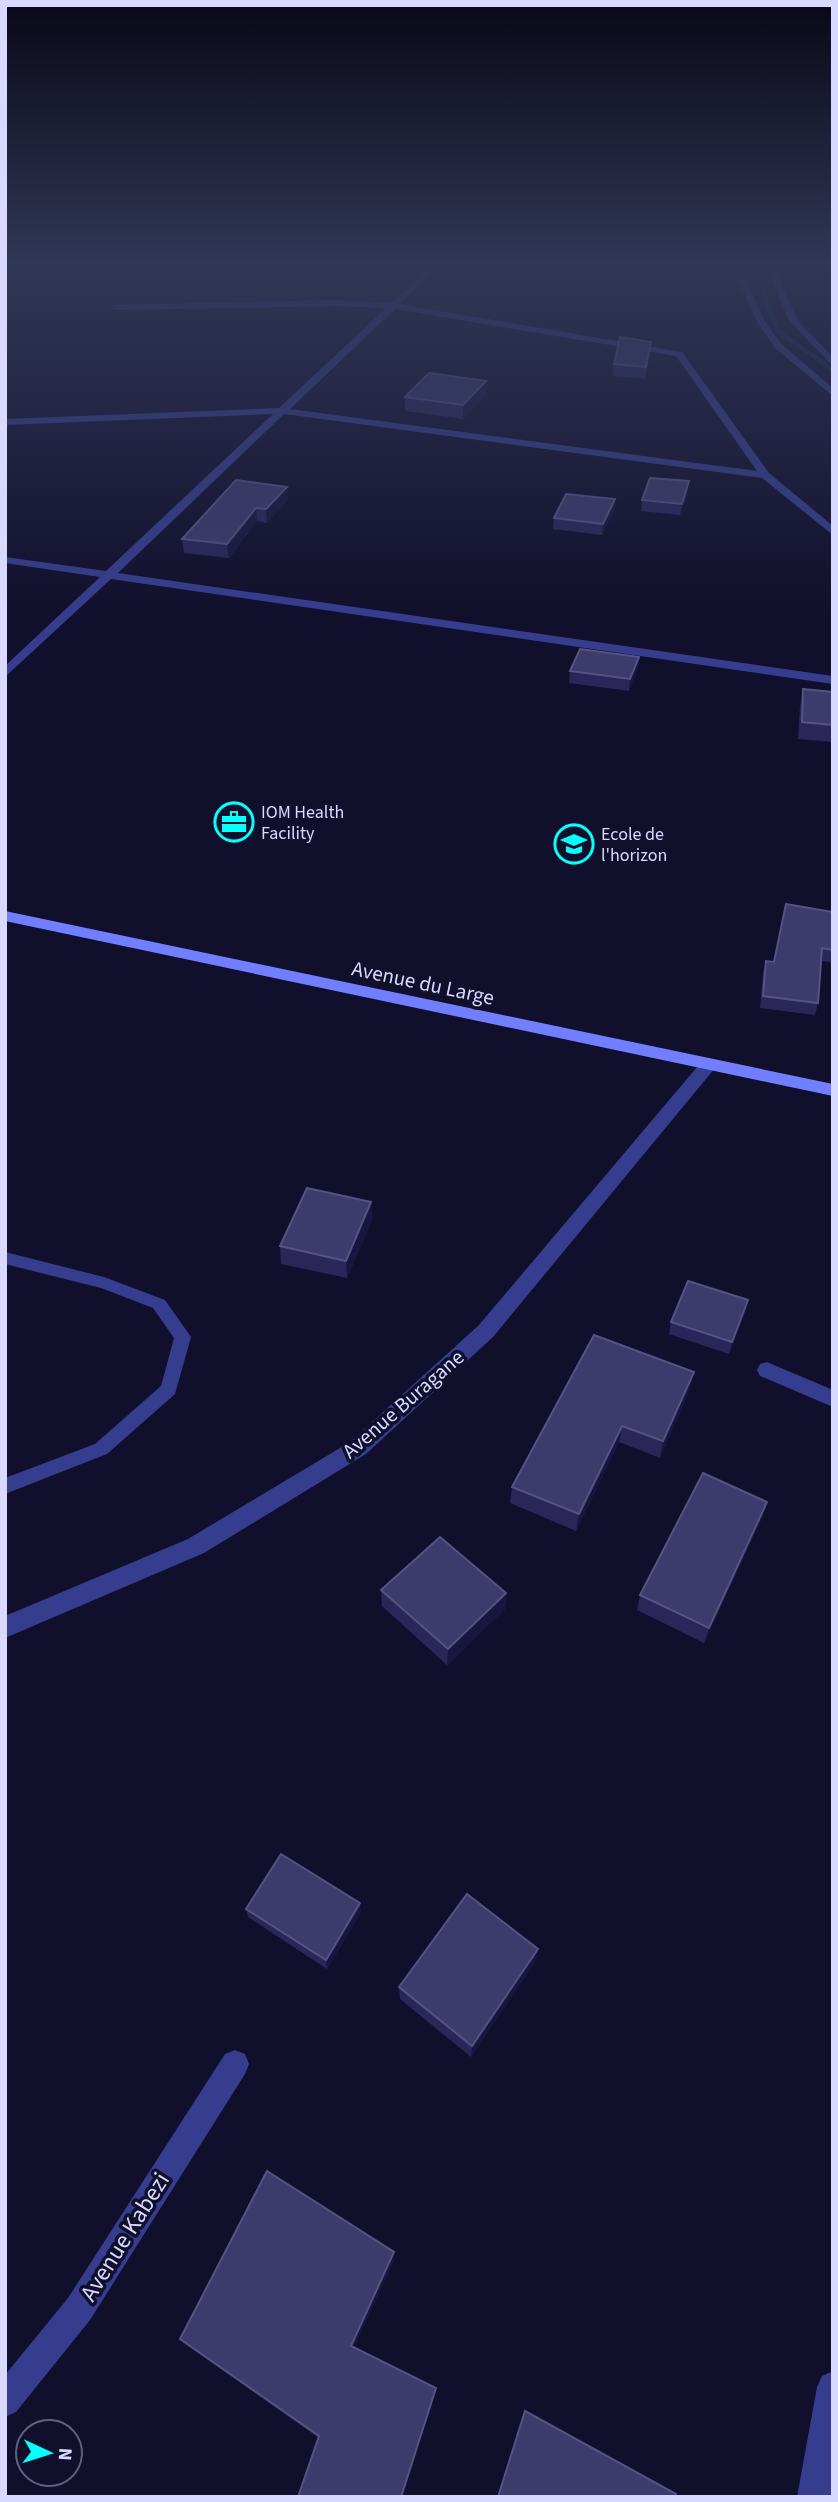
<svg xmlns="http://www.w3.org/2000/svg" width="838" height="2502" font-family="'Source Sans 3',sans-serif">
  <rect width="100%" height="100%" fill="#100f2c"/>
  <g fill="none" stroke-linecap="round" stroke-linejoin="round">
    <polyline stroke="#082b51" stroke-width="4.5" points="758,268 764,295 778,331 833,370"/>
    <polygon fill="#363d8e" fill-rule="evenodd" points="5,1252 104,1277 165,1300 191,1337 175,1394 107,1454 5,1494 5,1478 95,1444 161,1386 174,1338 153,1308 101,1288 5,1264"/>
    <g fill="#363d8e" fill-rule="evenodd">
      <path d="M 429,268 L 437,268 L 399,304 L 682,352 L 769,473 L 833,526 L 833,535 L 762,478 L 284,414 L 118,573 L 833,676 L 833,684 L 111,579 L 5,677 L 5,666 L 100,577 L 5,563 L 5,557 L 106,571 L 273,414 L 5,425 L 5,419 L 279,408 L 386,308 L 335,306 L 114,310 L 111,305 L 335,300 L 391,303 ZM 395,309 L 676,356 L 757,471 L 290,409 Z"/>
      <polygon points="733,268 741,268 764,320 781,344 833,388 833,396 775,348 756,320"/>
      <polygon points="766,268 774,268 798,321 833,357 833,366 790,322"/>
      <polygon points="709,1058 715,1060 718,1064 715,1068 493,1337 366,1454 204,1553 5,1638 5,1616 188,1539 350,1442 479,1325 703,1060"/>
      <polygon points="767,1362 833,1390 833,1407 760,1376 757,1370 760,1364"/>
      <polygon points="235,2050 245,2054 249,2064 245,2074 90,2320 16,2412 5,2417 5,2375 68,2298 225,2054"/>
      <polygon points="833,2371 831,2497 797,2497 817,2387 822,2376"/>
    </g>
    <polygon fill="#707eff" fill-rule="evenodd" points="5,911 833,1084 833,1096 5,921"/>
  </g>
  <g fill="#2a265a">
    <polygon points="649,354 645,379 613,376 614,364"/>
    <polygon points="486,381 486,395 463,419 405,411 405,397"/>
    <polygon points="287,487 288,500 267,523 257,521 229,558 184,553 182,539"/>
    <polygon points="688,492 680,515 641,511 642,500"/>
    <polygon points="615,499 614,510 602,535 553,529 554,518"/>
    <polygon points="639,657 638,668 629,691 569,683 570,671"/>
    <polygon points="803,689 833,692 833,742 798,739 800,706"/>
    <polygon points="833,912 833,954 831,962 821,961 818,1003 815,1015 760,1008 763,973 766,961 774,962"/>
    <polygon points="371,1202 372,1220 347,1278 281,1264 280,1246"/>
    <polygon points="745,1312 729,1354 669,1334 671,1322"/>
    <polygon points="690,1389 660,1458 619,1442 576,1531 510,1503 512,1487"/>
    <polygon points="767,1502 762,1518 704,1643 637,1610 640,1595"/>
    <polygon points="381,1590 506,1593 505,1609 447,1665 382,1606"/>
    <polygon points="246,1909 361,1912 327,1969 248,1917"/>
    <polygon points="536,1961 471,2057 400,1999 399,1987"/>
    <polygon points="394,2260 354,2347 436,2388 435,2393 319,2438 185,2344 180,2339"/>
    <polygon points="525,2411 675,2497 497,2497"/>
  </g>
  <g fill="#181540">
    <polygon points="486,381 486,395 463,419 463,405"/>
    <polygon points="689,481 688,492 680,515 682,504"/>
    <polygon points="287,487 288,500 267,523 266,509"/>
    <polygon points="615,499 614,510 602,535 603,524"/>
    <polygon points="256,508 257,521 229,558 227,544"/>
    <polygon points="639,657 638,668 629,691 630,679"/>
    <polygon points="371,1202 372,1220 347,1278 346,1261"/>
    <polygon points="748,1300 745,1312 729,1354 732,1342"/>
    <polygon points="694,1372 690,1389 660,1458 663,1441"/>
    <polygon points="622,1426 619,1442 576,1531 579,1514"/>
    <polygon points="767,1502 762,1518 704,1643 709,1628"/>
    <polygon points="506,1593 505,1609 447,1665 448,1649"/>
    <polygon points="360,1903 361,1912 327,1969 326,1960"/>
    <polygon points="538,1949 536,1961 471,2057 472,2046"/>
    <polygon points="394,2252 394,2260 352,2352 351,2346"/>
    <polygon points="436,2388 435,2393 403,2497 401,2497"/>
  </g>
  <g fill="#3d3a6c" stroke="#555383" stroke-width="2">
    <polygon points="620,337 651,342 646,367 614,364"/>
    <polygon points="429,373 486,381 463,405 405,397"/>
    <polygon points="650,478 689,481 682,504 642,500"/>
    <polygon points="236,480 287,487 266,509 256,508 227,544 182,539"/>
    <polygon points="566,494 615,499 603,524 554,518"/>
    <polygon points="580,649 639,657 630,679 570,671"/>
    <polygon points="803,689 833,692 833,725 802,722"/>
    <polygon points="786,904 833,912 833,950 822,948 818,1003 763,996 766,961 774,962"/>
    <polygon points="307,1188 371,1202 346,1261 280,1246"/>
    <polygon points="688,1281 748,1300 732,1342 671,1322"/>
    <polygon points="594,1335 694,1372 663,1441 622,1426 579,1514 512,1487"/>
    <polygon points="703,1473 767,1502 709,1628 640,1595"/>
    <polygon points="440,1537 506,1593 448,1649 381,1590"/>
    <polygon points="281,1854 360,1903 326,1960 246,1909"/>
    <polygon points="467,1894 538,1949 472,2046 399,1987"/>
    <polygon points="267,2171 394,2252 351,2346 436,2388 401,2497 298,2497 319,2436 180,2339"/>
    <polygon points="525,2411 676,2494 675,2497 498,2497"/>
  </g>
  <linearGradient id="sky" x2="0" y2="1"><stop stop-color="#090818"/><stop offset="0.43" stop-color="#313756"/><stop offset="1" stop-color="#313756" stop-opacity="0"/></linearGradient>
  <rect width="838" height="618" fill="url(#sky)"/>
  <defs>
    <g id="office-ring" transform="scale(2.0125)"><circle r="9.5" fill="#100f2c" stroke="#05fffa" stroke-width="1.5"/><path d="M-6-3h4V-5.5h4V-3h4V5H-6ZM-1-4.5V-3h2v-1.5ZM-6 0V1H6V0Z" fill="#05fffa"/></g>
    <g id="school-ring" transform="scale(2.0125)"><circle r="9.5" fill="#100f2c" stroke="#05fffa" stroke-width="1.5"/><path d="M0-5L7-2L0 1L-7-2ZM-4 1L0 2.5L4 1V4Q0 6-4 4Z" fill="#05fffa"/></g>
  </defs>
  <g fill-rule="evenodd">
    <use href="#office-ring" x="234" y="822"/>
    <use href="#school-ring" x="574" y="844"/>
  </g>
  <g text-anchor="middle" dominant-baseline="central" stroke-width="7" stroke-linejoin="round" paint-order="stroke">
    <g font-size="18" fill="#d9d9ff" stroke="#100f2c" text-anchor="start">
      <text x="261" y="812">IOM Health<tspan x="261" dy="21">Facility</tspan></text>
      <text x="601" y="834">Ecole de<tspan x="601" dy="21">l'horizon</tspan></text>
    </g>
    <g font-size="21" fill="#d9d9ff" stroke="#100f2c">
      <text transform="translate(423 983) rotate(12)">Avenue du Large</text>
      <text transform="translate(403 1404) rotate(-41)">Avenue Buragane</text>
    </g>
    <g font-size="24" fill="#d9d9ff" stroke="#100f2c">
      <text transform="translate(125 2237) rotate(-58)">Avenue Kabezi</text>
    </g>
  </g>
  <rect width="838" height="2502" fill="none" stroke="#d9d9ff" stroke-width="14"/>
  <g transform="translate(49 2453) rotate(94)"><circle r="33" fill="#100f2c" stroke="#606080" stroke-width="2"/>
  <path d="M0-5L12 26L0 18L-12 26Z" fill="#05fffa"/>
  <text y="-10" font-size="19" font-weight="bold" text-anchor="middle" fill="#d9d9ff">N</text>
  </g>
</svg>
